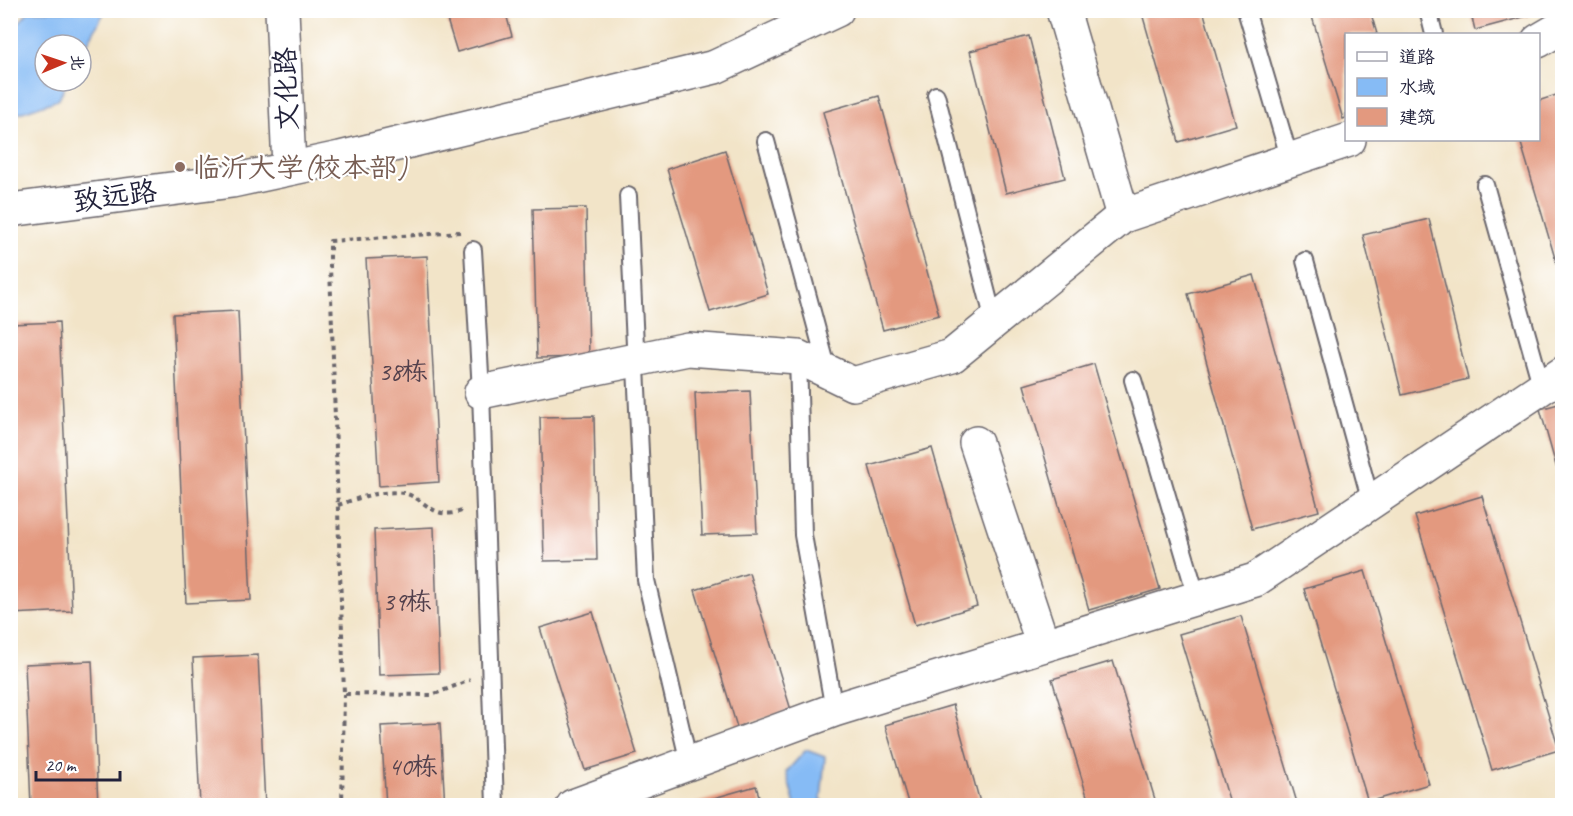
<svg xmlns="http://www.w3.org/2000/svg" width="1573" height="816" font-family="Caveat,'LXGW WenKai TC',sans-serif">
  <rect width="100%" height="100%" fill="#fff"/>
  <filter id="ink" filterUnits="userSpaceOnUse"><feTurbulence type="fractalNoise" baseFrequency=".0167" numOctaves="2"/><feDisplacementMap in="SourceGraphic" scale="12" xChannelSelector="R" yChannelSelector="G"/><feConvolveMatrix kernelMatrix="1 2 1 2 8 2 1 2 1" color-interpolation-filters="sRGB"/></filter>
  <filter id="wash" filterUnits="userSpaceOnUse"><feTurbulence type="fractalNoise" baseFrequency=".008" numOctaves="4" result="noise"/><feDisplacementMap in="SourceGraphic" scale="24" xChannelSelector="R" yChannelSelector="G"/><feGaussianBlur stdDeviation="1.35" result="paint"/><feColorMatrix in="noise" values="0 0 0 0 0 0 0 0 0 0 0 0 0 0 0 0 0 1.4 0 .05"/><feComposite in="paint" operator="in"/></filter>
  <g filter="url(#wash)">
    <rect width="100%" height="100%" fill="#f2e4c8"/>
    <g fill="#86bbf5" stroke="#546e98" stroke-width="1.5">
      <polygon points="29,11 105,11 81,55 81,45 45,45 45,81 68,81 58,100 11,116 11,32"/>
      <polygon points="806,750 825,757 821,799 827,805 795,805 786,772"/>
    </g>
    <g id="blocks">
      <g fill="#e3997f">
        <polygon points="444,10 505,10 512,36 457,52"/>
        <polygon points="1141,10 1203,10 1236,125 1179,142"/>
        <polygon points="1310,10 1370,10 1377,34 1346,34 1346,118 1343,119"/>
        <polygon points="1470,10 1530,10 1531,15 1475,30"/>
        <polygon points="1029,36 1065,178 1006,193 970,51"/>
        <polygon points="1562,93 1562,264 1557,265 1520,140 1538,140 1538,101"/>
        <polygon points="879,96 939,315 883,330 823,112"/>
        <polygon points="725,150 768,294 710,312 667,169"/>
        <polygon points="586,208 589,357 537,358 533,209"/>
        <polygon points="1429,219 1468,379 1402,395 1363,235"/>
        <polygon points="427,256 439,482 379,486 366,259"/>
        <polygon points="1254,275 1319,511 1252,529 1188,294"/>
        <polygon points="238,311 251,600 186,603 173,314"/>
        <polygon points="59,322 72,611 10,614 10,324"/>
        <polygon points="1094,364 1160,589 1089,610 1024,385"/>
        <polygon points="750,391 757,533 702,535 695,393"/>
        <polygon points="1562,403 1562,487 1540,409"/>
        <polygon points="594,416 597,560 544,561 540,417"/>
        <polygon points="932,448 977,606 915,625 869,466"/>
        <polygon points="1482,496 1559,750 1492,770 1415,516"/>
        <polygon points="434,527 439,673 379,675 374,530"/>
        <polygon points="1365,571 1429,784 1368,802 1304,589"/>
        <polygon points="749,573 791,710 737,727 695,590"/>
        <polygon points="593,612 637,754 585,770 540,628"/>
        <polygon points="1241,616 1298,806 1231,806 1179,634"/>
        <polygon points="258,655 265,806 200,806 193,658"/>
        <polygon points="92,661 98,806 31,806 25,664"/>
        <polygon points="1113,661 1157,806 1090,806 1052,679"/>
        <polygon points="953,705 981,806 909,806 885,725"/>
        <polygon points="440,723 445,806 386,806 381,726"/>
        <polygon points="756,786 762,806 694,806 693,804"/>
      </g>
    </g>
  </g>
  <g filter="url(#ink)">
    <use href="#blocks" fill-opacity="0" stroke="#6b666c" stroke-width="1.5"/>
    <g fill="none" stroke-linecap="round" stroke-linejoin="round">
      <g stroke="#6b666c" stroke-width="20">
        <g id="lane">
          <polyline points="1246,10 1290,160"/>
          <polyline points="1428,10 1434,34"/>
          <polyline points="936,95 994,321"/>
          <polyline points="766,141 828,371"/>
          <polyline points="1485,185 1542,388"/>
          <polyline points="628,196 646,580 689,763"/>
          <polyline points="473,250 481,392 495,806"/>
          <polyline points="1305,261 1371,502"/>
          <polyline points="798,357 803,535 834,710"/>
          <polyline points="1133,380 1197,598"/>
        </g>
      </g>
      <g stroke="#6b666c" stroke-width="36">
        <g id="street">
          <polyline points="282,10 289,167"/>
          <polyline points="1063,10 1123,216 1349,140"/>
          <polyline points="1538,41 1562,27"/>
          <polyline points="10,210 232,181 340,158 715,67 837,10"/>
          <polyline points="481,392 688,349 798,357 853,384 952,356 1123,216"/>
          <polyline points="976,443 1043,645"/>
          <polyline points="573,806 834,710 1255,580 1562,374"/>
        </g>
      </g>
      <g stroke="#6b666c" stroke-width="4" stroke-dasharray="4.5 4.5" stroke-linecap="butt">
        <polyline points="460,232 330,241 330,266 344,694 432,695 470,680"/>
        <path d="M 338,505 C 359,498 380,490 403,493 C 425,497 433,523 464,510"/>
        <polyline points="342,806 344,694"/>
      </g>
      <use href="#lane" stroke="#fff" stroke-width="16"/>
      <use href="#street" stroke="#fff" stroke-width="33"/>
    </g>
  </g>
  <circle fill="#8d6e63" stroke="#fff" stroke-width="2" cx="180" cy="167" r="6"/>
  <g text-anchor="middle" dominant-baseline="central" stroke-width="4.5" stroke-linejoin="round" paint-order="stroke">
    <g font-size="26" fill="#52404c">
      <text x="403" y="371">38栋</text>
      <text x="407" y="601">39栋</text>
      <text x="413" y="766">40栋</text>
    </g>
    <g font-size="28" fill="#22223b" stroke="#fff">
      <text transform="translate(286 89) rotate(-92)">文化路</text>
      <text transform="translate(115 196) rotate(-8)">致远路</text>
    </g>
    <g font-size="28" fill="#785e54" stroke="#fff" text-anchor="start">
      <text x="192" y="167">临沂大学(校本部)</text>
    </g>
  </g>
  <rect width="1573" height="816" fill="none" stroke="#fff" stroke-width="36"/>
  <rect x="1345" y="33" width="195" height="108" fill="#ffffff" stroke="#a7a7b1" stroke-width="1.5"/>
  <rect x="1357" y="52" width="30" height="9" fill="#ffffff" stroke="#a7a7b1" stroke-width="1.5"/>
  <text x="1399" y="63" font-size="18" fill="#22223b">道路</text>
  <rect x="1357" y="78" width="30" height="18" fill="#86bbf5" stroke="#a7a7b1" stroke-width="1.5"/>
  <text x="1399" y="93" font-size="18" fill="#22223b">水域</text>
  <rect x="1357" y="108" width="30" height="18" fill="#e3997f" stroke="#a7a7b1" stroke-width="1.5"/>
  <text x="1399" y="123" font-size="18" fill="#22223b">建筑</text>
  <g transform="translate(63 63) rotate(88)"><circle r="28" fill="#ffffff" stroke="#a7a7b1" stroke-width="1.5"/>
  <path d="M0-4.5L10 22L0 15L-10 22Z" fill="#c8321e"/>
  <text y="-9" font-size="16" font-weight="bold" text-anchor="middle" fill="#22223b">北</text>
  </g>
  <path d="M36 771v9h84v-9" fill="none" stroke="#22223b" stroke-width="3"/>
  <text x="45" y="771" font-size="18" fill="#22223b" stroke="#ffffff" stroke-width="4.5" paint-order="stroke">20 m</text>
</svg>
